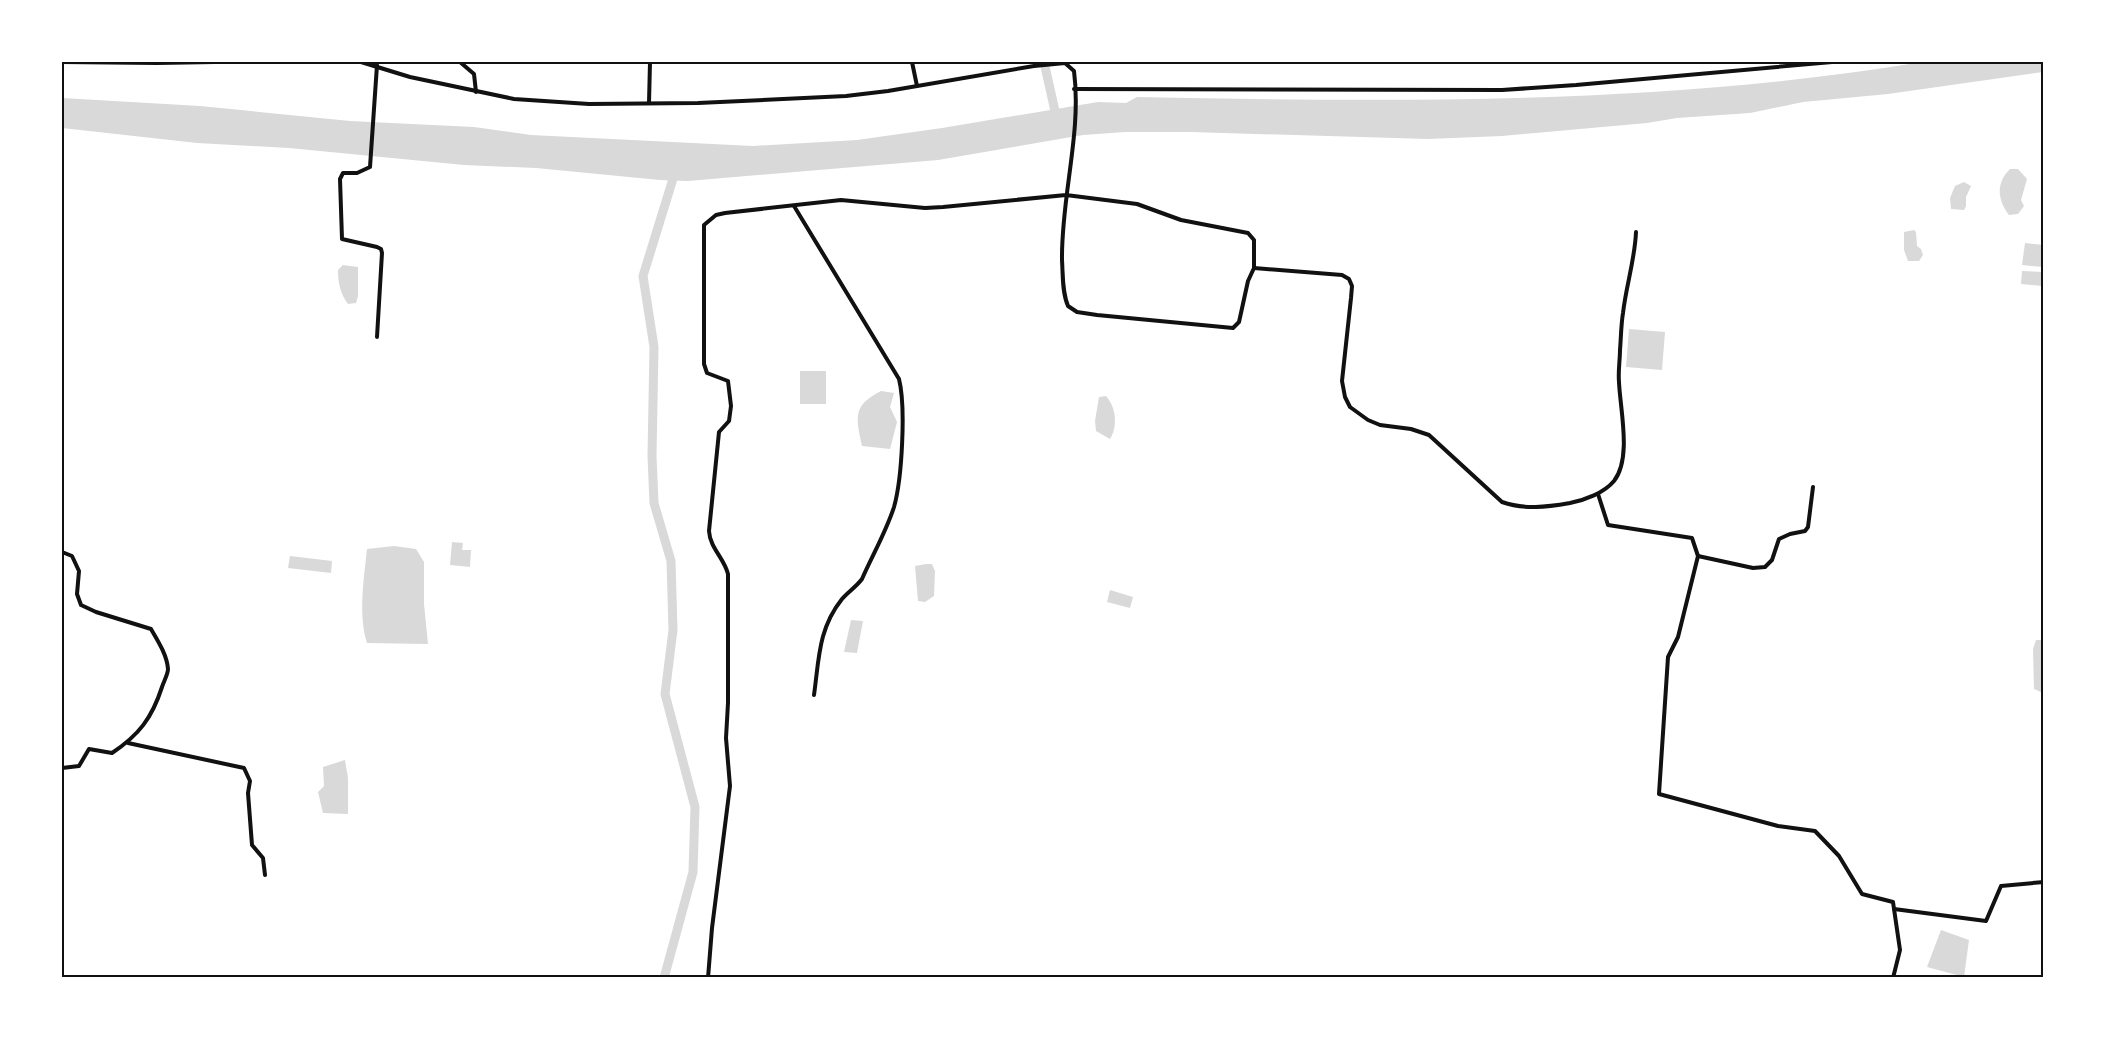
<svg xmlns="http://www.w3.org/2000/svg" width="2105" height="1039" font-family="'Roboto Serif',serif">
  <rect width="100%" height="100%" fill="#fff"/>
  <g fill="#d9d9d9">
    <path d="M 1922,62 L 2044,62 L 2043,72 L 1888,94 L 1803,102 L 1750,113 L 1677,118 L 1647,123 L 1502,136 L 1428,139 L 1191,132 L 1125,132 L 1083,135 L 938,160 L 688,181 L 660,180 L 536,168 L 464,165 L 289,148 L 197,143 L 62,128 L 62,98 L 200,106 L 350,121 L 474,127 L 531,135 L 753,146 L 857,140 L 942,128 L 1098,102 L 1126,103 L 1137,97 C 1399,102 1663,105 1922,62 Z"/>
    <path d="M 2010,169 L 2018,169 L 2027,179 L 2021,200 L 2024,206 L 2018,214 L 2009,215 C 1997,199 1996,183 2010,169 Z"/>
    <polygon points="1964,182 1971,186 1966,197 1966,206 1964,210 1951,209 1950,198 1955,186"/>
    <polygon points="1914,230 1916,232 1917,246 1921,249 1923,255 1919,261 1908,261 1904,250 1904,232"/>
    <polygon points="2025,243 2043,245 2043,267 2022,265"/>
    <path d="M 343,265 L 358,267 L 358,296 L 356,303 L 348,304 C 340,293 338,283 338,270 Z"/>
    <polygon points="2022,271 2043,272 2043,286 2021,284"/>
    <polygon points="1629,329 1665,332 1662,370 1626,367"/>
    <rect x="800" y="371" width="26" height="33"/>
    <path d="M 881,391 L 894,393 L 890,407 L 897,422 L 890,449 L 862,446 C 856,417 852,406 881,391 Z"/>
    <path d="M 1106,396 C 1116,407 1118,426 1110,439 L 1096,431 L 1095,421 L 1099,397 Z"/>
    <polygon points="452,542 463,543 462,550 471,550 470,567 450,565"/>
    <path d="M 394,546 L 416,549 L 424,562 L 424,604 L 428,644 L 367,643 C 358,614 364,578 367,549 Z"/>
    <polygon points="290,556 332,561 331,573 288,568"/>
    <polygon points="926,564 932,564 935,571 934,596 925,602 918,601 915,566"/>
    <polygon points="1110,590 1133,597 1130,608 1107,602"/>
    <polygon points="851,620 863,621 857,653 844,652"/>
    <polygon points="2036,640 2043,640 2043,693 2034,689 2033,649"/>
    <polygon points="345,760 348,778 348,814 323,813 318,792 324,786 323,767"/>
    <polygon points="1941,930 1969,940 1964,977 1927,967"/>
  </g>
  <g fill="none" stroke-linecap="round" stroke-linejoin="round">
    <g stroke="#d9d9d9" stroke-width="9">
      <polyline points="1044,62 1057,120"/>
      <polyline points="664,978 693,872 695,807 665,694 673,630 671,561 654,503 652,456 654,347 643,276 676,169"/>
    </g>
    <g stroke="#111" stroke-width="4">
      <polyline points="62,62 157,63 215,62"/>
      <path d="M 361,62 L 410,77 L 514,99 L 589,104 L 698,103 L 846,96 L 888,91 L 1034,66 L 1065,63 L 1074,71 C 1082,133 1061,197 1062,260 C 1063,275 1062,292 1068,306 L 1077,312 L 1097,315 L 1233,328 L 1239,322 L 1248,281 L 1254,268 L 1254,240 L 1248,233 L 1181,220 L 1137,204 L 1066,195 L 943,207 L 925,208 L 841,200 L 725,213 L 716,215 L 704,225 L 704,364 L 707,373 L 728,381 L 731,406 L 729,421 L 719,432 L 709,531 C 710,548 724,558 728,574 L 728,703 L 726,738 L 730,786 L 712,928 L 708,978"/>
      <polyline points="460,62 474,74 476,92"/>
      <polyline points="912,62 917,86"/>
      <polyline points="377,65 370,167 357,173 343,173 340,179 342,239 377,247 381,249 382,253 377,337"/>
      <polyline points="1074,89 1502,90 1576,85 1832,62"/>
      <polyline points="649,103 650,62"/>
      <path d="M 794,206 L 899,379 C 906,407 902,479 894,507 C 886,532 872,556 862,579 C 856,587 848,592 842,599 C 818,629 819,660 814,695"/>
      <path d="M 1254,268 L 1342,275 L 1349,279 L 1352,286 L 1351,298 L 1342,381 L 1345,397 L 1350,407 L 1368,420 L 1380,425 L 1411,429 L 1429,435 L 1502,502 C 1524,510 1547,507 1570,503 C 1585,500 1604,493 1614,481 C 1632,458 1620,409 1619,382 C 1618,371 1620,360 1620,350 C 1621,338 1621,325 1623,313 C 1626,286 1635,259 1636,232"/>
      <polyline points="1598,494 1608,525 1692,538 1698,556 1678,637 1668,657 1659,794 1778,826 1815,831 1839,856 1862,894 1893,902 1900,950 1893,978"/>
      <path d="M 62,552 L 72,556 L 79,571 L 77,594 L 81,605 L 96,612 L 151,629 C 158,641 167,655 168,669 C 168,674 164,681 162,687 C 152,718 139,735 112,753 L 89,749 L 79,766 L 62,768"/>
      <polyline points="1698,556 1753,568 1765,567 1772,560 1779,539 1790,534 1805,531 1808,527 1813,487"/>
      <polyline points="128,743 244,768 250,781 248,793 252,845 263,858 265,875"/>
      <polyline points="1894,909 1986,921 2001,886 2044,882"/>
    </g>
  </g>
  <rect width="2105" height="1039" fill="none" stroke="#ffffff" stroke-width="126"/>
  <rect x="63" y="63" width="1979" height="913" fill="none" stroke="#111" stroke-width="2"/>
</svg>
